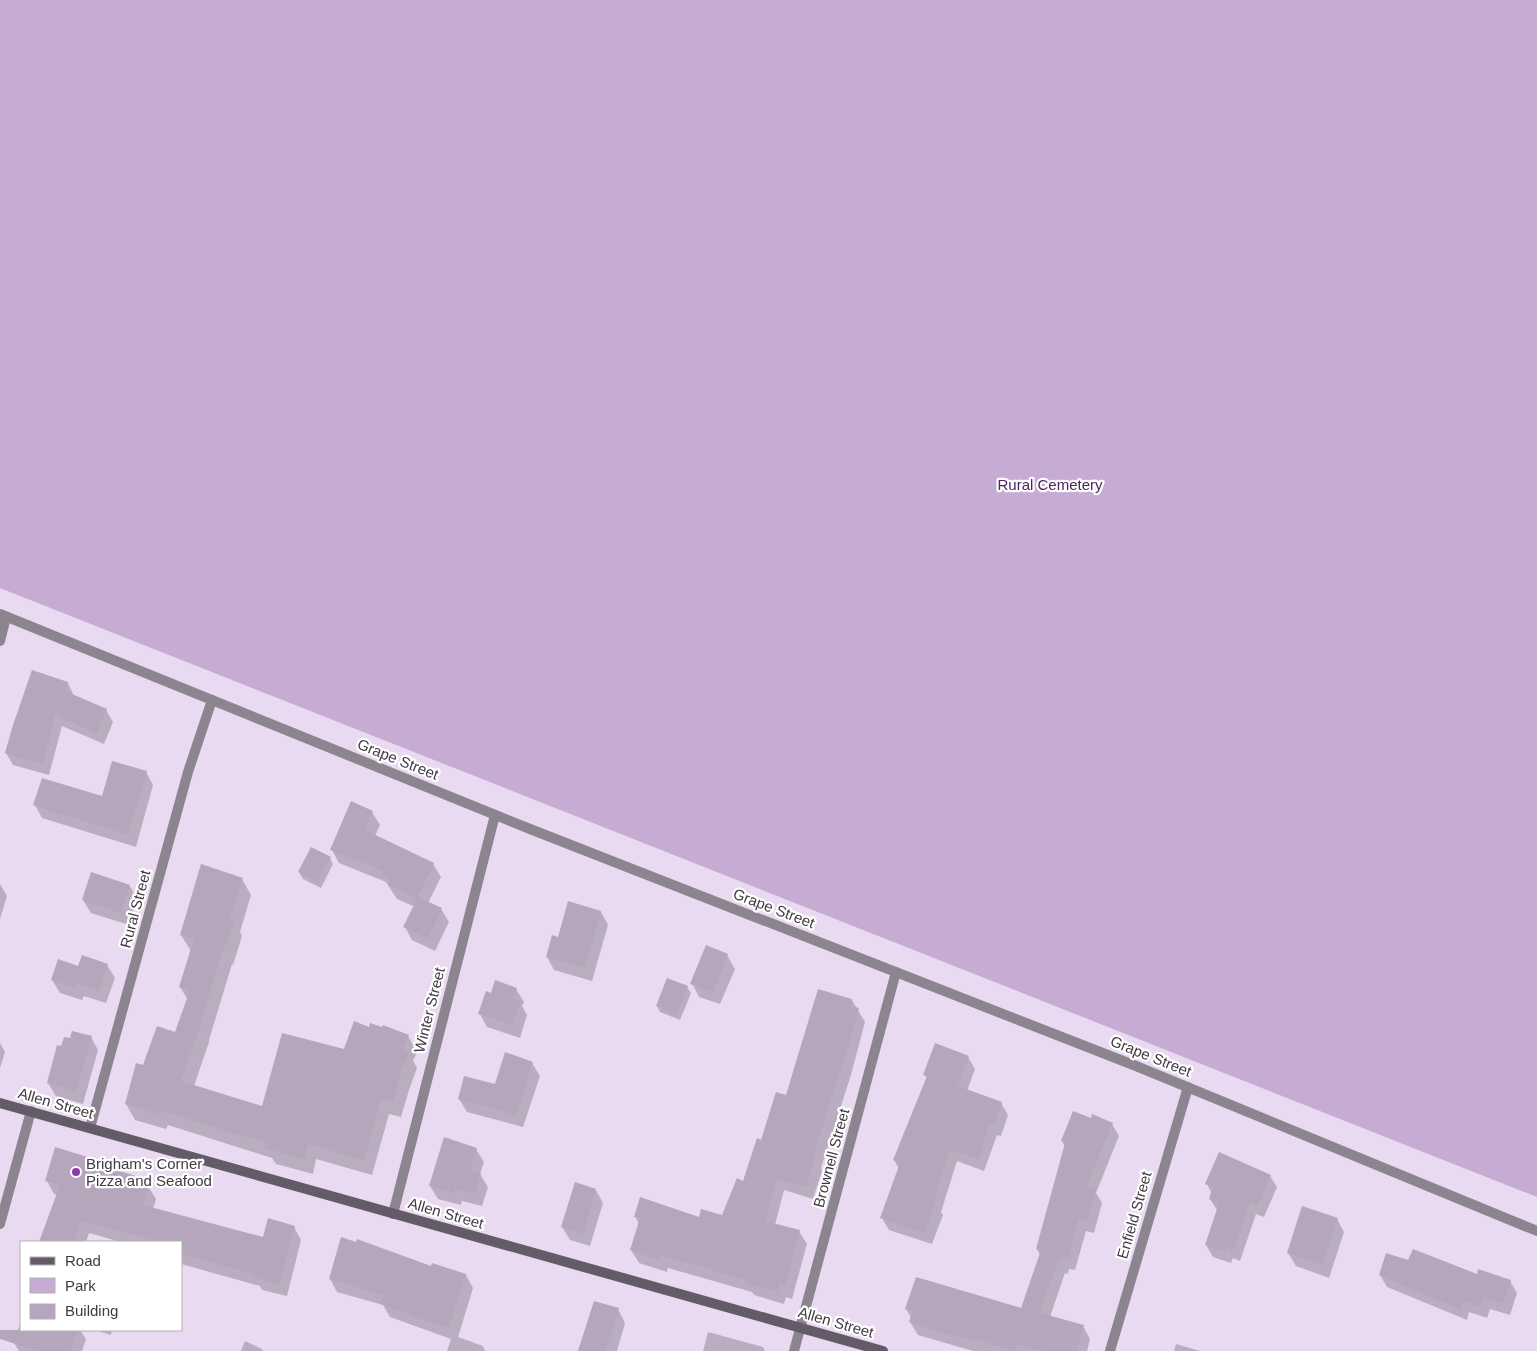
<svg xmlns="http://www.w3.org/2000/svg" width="1537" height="1351" font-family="Arial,sans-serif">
  <rect width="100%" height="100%" fill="#e9d9f1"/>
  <polygon fill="#c6abd3" points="0,0 1537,0 1537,1197 0,588"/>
  <g fill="#0003">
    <polygon points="68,683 74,696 106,710 113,722 104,744 62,726 49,775 13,765 6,753"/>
    <polygon points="146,772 153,785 136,847 42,818 35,805 103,798"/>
    <polygon points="372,812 380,825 375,836 433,864 441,877 428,903 441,909 449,922 435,951 412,940 405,927 415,907 397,899 386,882 339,863 332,850"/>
    <polygon points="330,858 333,864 321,888 303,879 299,872"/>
    <polygon points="242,879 251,895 240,932 242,936 233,965 232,964 209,1040 209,1042 194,1086 263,1107 345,1051 370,1028 408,1036 417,1052 413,1061 417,1068 409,1090 401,1117 389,1114 372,1175 316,1159 313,1174 276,1164 272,1158 168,1125 166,1129 135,1120 126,1104 144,1067 176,1034 188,1000 180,987 191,951 181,935"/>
    <polygon points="0,884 7,896 0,919"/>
    <polygon points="130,886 137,899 129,925 91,913 83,900"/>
    <polygon points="601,912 608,925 592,981 554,970 547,957 559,938"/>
    <polygon points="706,947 727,955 735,969 720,1004 699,997 692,983"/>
    <polygon points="107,965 115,978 106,1003 84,996 82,1000 60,993 52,980 79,968"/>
    <polygon points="687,987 691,993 680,1020 660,1012 657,1006"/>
    <polygon points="516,989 524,1002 522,1006 527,1015 520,1038 487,1027 480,1014 491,994"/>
    <polygon points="852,1000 865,1022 851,1075 821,1168 822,1171 813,1199 784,1190 775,1225 799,1231 807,1244 792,1299 786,1297 784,1304 754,1295 752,1292 668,1268 667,1272 639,1263 631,1250 639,1224 635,1216 699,1218 723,1216 744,1182 762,1141 787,1096"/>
    <polygon points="91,1037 98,1050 83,1104 56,1096 48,1083 62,1048"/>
    <polygon points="0,1043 5,1052 0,1068"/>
    <polygon points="968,1057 975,1069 967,1091 1001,1103 1008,1115 1001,1136 997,1135 984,1171 957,1161 941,1212 943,1215 932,1244 889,1230 882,1218 899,1169 894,1160 927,1079 925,1075"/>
    <polygon points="532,1063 540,1076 523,1127 467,1112 459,1099 496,1085"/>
    <polygon points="1091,1120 1112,1124 1119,1136 1096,1193 1102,1203 1094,1233 1086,1231 1075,1270 1069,1269 1068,1274 1065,1273 1050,1317 1083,1326 1090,1339 1087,1351 973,1351 918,1335 910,1322 911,1318 906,1309 1022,1310 1040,1255 1037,1249 1065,1147 1062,1141"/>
    <polygon points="476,1149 484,1162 480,1174 488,1187 482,1206 462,1201 461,1205 438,1199 430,1186"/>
    <polygon points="106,1164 110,1170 135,1177 138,1183 148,1186 156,1199 153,1209 264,1239 294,1227 301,1240 287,1296 262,1290 260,1286 181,1264 181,1242 121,1242 89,1233 86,1242 40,1242 57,1195 54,1194 47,1181"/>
    <polygon points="1270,1176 1277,1187 1264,1217 1256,1214 1240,1261 1233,1258 1231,1263 1213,1257 1206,1245 1217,1210 1210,1199 1212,1194 1207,1184"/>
    <polygon points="596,1190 603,1203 590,1246 570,1240 562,1227"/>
    <polygon points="1337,1219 1344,1232 1329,1278 1296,1266 1288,1253"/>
    <polygon points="1409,1261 1510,1281 1517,1293 1510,1315 1490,1309 1487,1318 1469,1312 1467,1320 1387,1287 1380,1275"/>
    <polygon points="432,1268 466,1275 473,1288 458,1337 483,1346 485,1351 447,1351 451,1339 390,1317 383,1305 337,1292 330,1279"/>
    <polygon points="618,1309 625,1323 617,1351 579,1351"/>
    <polygon points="21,1321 21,1330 80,1330 86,1339 82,1351 19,1351 14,1343"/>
    <polygon points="95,1330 112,1330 111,1335"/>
    <polygon points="708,1332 763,1347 765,1351 703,1351"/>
    <polygon points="245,1341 262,1349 263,1351 241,1351"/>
    <polygon points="1176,1344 1200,1351 1174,1351"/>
  </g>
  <g fill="#b5a6bc">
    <polygon points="32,670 68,682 65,691 107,709 97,733 55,715 43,764 5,753 13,725"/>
    <polygon points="112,761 147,771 128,835 33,805 42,778 102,796"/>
    <polygon points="351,801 373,811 365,830 434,863 417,899 388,885 391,880 382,876 384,871 330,850"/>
    <polygon points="311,847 331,857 317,882 298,872"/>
    <polygon points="201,864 243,878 230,918 234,920 224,949 223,949 200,1024 201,1025 181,1081 262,1106 282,1033 344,1049 354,1021 369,1027 370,1023 382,1027 383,1025 409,1035 403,1049 409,1052 400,1073 393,1102 381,1099 364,1160 308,1144 304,1159 265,1148 267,1143 159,1110 158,1114 125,1104 136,1063 143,1065 157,1026 175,1032 190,990 179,987 194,939 180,935"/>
    <polygon points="91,872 130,885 121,913 82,900"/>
    <polygon points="418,897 442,908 428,939 403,927"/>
    <polygon points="568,901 601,911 585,968 546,957 552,935 558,937"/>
    <polygon points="706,945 728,954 713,992 690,984"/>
    <polygon points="82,955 108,964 99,991 77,983 75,988 51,980 58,959 78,966"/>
    <polygon points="667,978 688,986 677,1014 656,1006"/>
    <polygon points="495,980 517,988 513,998 521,1001 512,1025 478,1014 486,991 491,993"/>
    <polygon points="818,989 852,999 851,1006 859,1008 844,1061 813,1156 815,1157 806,1187 777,1178 765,1221 800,1230 785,1286 779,1284 777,1292 745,1282 745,1280 661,1255 659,1260 630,1250 640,1218 634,1217 640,1197 699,1217 701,1209 722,1215 737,1178 743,1181 757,1138 761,1140 776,1092 786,1095"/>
    <polygon points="72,1031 92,1036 76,1091 47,1083 57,1045 61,1046 64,1037 70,1038"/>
    <polygon points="935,1043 969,1056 958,1086 1002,1102 994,1125 990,1123 978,1159 950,1150 934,1201 936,1202 925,1233 880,1218 900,1163 893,1160 927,1076 923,1075"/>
    <polygon points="505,1052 533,1062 516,1115 458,1099 464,1076 495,1084"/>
    <polygon points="1073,1111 1091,1118 1092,1114 1113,1123 1086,1187 1096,1190 1087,1221 1079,1219 1068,1258 1062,1257 1061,1262 1058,1261 1040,1313 1084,1325 1076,1351 1042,1351 1017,1344 1015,1351 1012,1351 975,1339 975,1341 923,1327 909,1322 913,1311 905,1309 916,1277 1021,1308 1041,1250 1036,1249 1065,1143 1061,1141"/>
    <polygon points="444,1137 477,1148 470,1170 481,1173 475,1194 455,1188 454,1193 429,1186"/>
    <polygon points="55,1147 107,1163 106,1167 136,1176 134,1180 149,1185 143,1205 263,1237 268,1218 295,1226 279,1284 253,1277 254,1274 181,1254 181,1242 159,1242 82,1221 74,1242 39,1242 60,1185 45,1181"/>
    <polygon points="1219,1152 1271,1175 1257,1206 1250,1203 1234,1250 1226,1247 1225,1252 1205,1245 1219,1203 1209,1199 1213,1187 1205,1184"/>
    <polygon points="575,1182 596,1189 583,1234 561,1227"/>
    <polygon points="1302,1206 1338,1218 1322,1265 1287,1253"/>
    <polygon points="341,1237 356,1242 357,1239 431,1266 432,1263 466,1274 449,1328 414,1317 415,1316 381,1304 384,1295 329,1279"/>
    <polygon points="1413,1249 1477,1274 1478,1269 1511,1280 1503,1304 1483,1297 1480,1307 1463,1301 1460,1309 1379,1275 1386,1253 1408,1260"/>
    <polygon points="594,1301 619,1308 605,1351 578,1351"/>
    <polygon points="0,1330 77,1330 71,1351 38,1351 0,1339"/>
  </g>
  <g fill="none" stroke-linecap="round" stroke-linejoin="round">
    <g stroke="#8c858f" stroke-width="10">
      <polyline points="0,614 530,829 1136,1066 1537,1231"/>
      <polyline points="0,641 6,617"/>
      <polyline points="90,1128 188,772 212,700"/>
      <polyline points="393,1214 495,815"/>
      <polyline points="0,1224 31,1111"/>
      <polyline points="794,1351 896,972"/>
      <polyline points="1110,1351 1188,1087"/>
    </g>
    <polyline stroke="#645b68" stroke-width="10" points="0,1103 883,1351"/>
  </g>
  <circle fill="#8b3aaa" stroke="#fff" stroke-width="2" cx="76" cy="1172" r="5"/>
  <g text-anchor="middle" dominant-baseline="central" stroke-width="4.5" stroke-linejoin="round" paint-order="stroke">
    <g font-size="15" fill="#4c235d" stroke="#fff">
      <text x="1050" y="484">Rural Cemetery</text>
    </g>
    <g font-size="15" fill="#403a43" stroke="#fff">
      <text transform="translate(398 759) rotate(22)">Grape Street</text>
      <text transform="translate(774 908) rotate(21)">Grape Street</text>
      <text transform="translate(135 909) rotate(-75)">Rural Street</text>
      <text transform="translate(429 1010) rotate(-76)">Winter Street</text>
      <text transform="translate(1151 1056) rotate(22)">Grape Street</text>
      <text transform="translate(56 1103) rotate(16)">Allen Street</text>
      <text transform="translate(831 1158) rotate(-75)">Brownell Street</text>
      <text transform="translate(446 1213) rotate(16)">Allen Street</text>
      <text transform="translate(1134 1215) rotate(-74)">Enfield Street</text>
      <text transform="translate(836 1322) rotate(16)">Allen Street</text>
    </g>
    <g font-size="15" fill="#403a43" stroke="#fff" text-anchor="start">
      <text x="86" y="1163">Brigham's Corner<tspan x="86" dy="17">Pizza and Seafood</tspan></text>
    </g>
  </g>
  <rect x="20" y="1241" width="162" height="90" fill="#ffffff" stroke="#b3b0b4"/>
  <rect x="30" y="1257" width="25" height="8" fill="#645b68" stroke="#b3b0b4"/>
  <text x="65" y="1266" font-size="15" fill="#403a43">Road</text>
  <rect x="30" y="1278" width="25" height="15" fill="#c6abd3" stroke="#b3b0b4"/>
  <text x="65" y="1291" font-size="15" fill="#403a43">Park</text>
  <rect x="30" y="1304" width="25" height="15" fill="#b5a6bc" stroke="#b3b0b4"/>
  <text x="65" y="1316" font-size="15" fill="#403a43">Building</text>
</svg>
